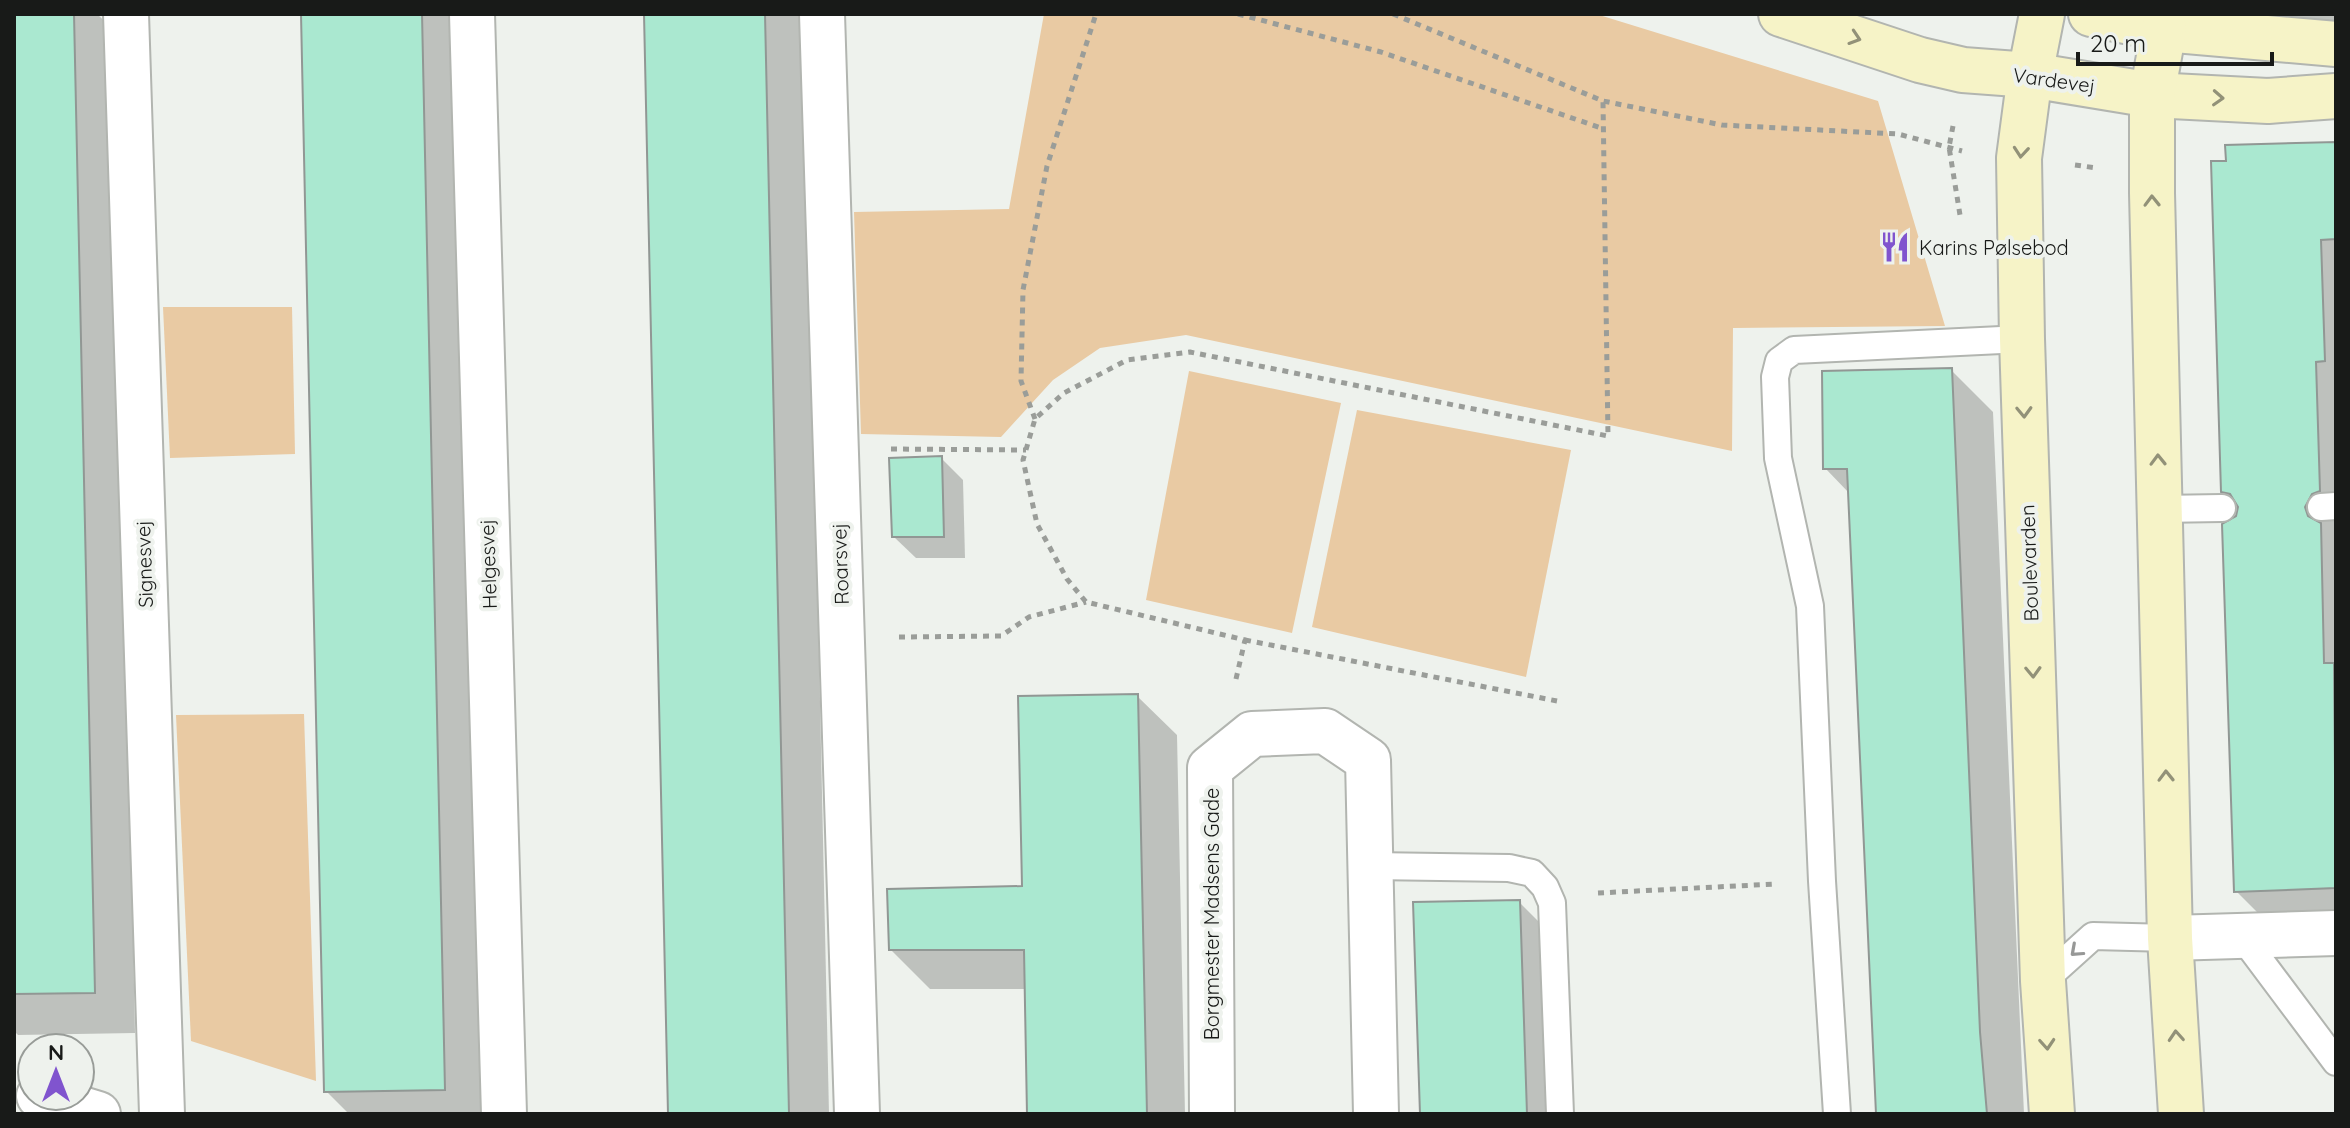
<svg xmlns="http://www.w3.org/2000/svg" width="2350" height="1128" font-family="Quicksand,sans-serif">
  <rect width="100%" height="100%" fill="#eef2ed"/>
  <g fill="#e9caa3">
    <polygon points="1044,14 1596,14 1878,101 1945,326 1733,328 1732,451 1186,335 1100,348 1053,380 1001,437 861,434 854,212 1009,209"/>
    <polygon points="163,307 292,307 295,454 170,458"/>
    <polygon points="1189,371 1341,403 1292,633 1146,600"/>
    <polygon points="1357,410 1571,450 1526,677 1312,627"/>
    <polygon points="304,714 316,1081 191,1041 176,715"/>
  </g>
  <g fill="#0003">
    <polygon points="14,14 97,14 114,30 135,1033 18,1035 14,1031"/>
    <polygon points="303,14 462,14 485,1114 349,1114 326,1091"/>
    <polygon points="646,14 805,14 829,1114 670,1114"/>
    <polygon points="2255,14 2336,14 2336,29 2263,23"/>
    <polygon points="2336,144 2336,930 2277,932 2236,891 2237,518 2240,508 2223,491"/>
    <polygon points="1951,370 1993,412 2024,1114 1878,1114 1850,494 1825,468"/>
    <polygon points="941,458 963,480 965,558 916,558 894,537"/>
    <polygon points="1137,696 1177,735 1185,1114 1029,1114 1027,989 930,989 891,950 1024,888"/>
    <polygon points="1519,902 1561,944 1566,1114 1422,1114"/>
  </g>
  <g fill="#aae8d0" stroke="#919794" stroke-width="2">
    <polygon points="14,14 74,14 95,993 14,994"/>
    <polygon points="301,14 422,14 445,1090 324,1092"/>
    <polygon points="644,14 765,14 789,1114 668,1114"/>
    <polygon points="2336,142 2336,239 2321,240 2325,361 2316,362 2320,491 2312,494 2305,507 2308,516 2321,523 2324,663 2334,663 2336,888 2234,892 2222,524 2236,516 2238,507 2230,494 2221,492 2211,161 2226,161 2225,145"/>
    <polygon points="1952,368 1980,1032 1987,1114 1876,1114 1847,469 1823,469 1822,371"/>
    <polygon points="942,456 944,537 892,537 889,458"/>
    <polygon points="1138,694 1147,1114 1027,1114 1024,950 889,950 887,889 1022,886 1018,696"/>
    <polygon points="1520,900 1527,1114 1420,1114 1413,902"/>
  </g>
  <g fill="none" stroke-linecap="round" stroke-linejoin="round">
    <g stroke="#b2b5b0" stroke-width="30">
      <g id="lane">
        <polyline points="2321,507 2336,506"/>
        <polyline points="2159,509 2222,508"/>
        <polyline points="1371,866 1509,868 1532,873 1545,887 1552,903 1560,1114"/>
        <polyline points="2241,935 2336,1062"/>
        <polyline points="2043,981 2093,936 2170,938"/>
        <polyline points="1837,1114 1822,881 1810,606 1778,458 1775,377 1779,361 1794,350 2022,339"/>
      </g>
    </g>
    <g stroke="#b2b5b0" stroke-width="48">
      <g id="street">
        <polyline points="126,14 162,1114"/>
        <polyline points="472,14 504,1114"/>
        <polyline points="822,14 857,1114"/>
        <polyline points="2170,938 2336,933"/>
        <polyline points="39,1096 98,1114"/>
        <polyline points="1212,1114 1210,768 1252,734 1325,731 1368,760 1376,1114"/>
      </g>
    </g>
    <g stroke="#b2b5b0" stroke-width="48">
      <g id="secondary">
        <polyline points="1781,14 1920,60 1963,70 2030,75 2152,95 2268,101 2336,96"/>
        <polyline points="2042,14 2030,75 2019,158 2022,339 2043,981 2052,1114"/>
        <polyline points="2091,14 2164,29 2336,44"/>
        <polyline points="2164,29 2152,95 2152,193 2170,938 2181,1114"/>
      </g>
    </g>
    <g stroke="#9a9d99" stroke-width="5" stroke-dasharray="6 6" stroke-linecap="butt">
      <polyline points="1238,14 1381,52 1604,129"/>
      <polyline points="1393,14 1603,101 1722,125 1898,134 1962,151"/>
      <polyline points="1953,126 1949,147 1960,215"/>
      <polyline points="2075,165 2097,168"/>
      <polyline points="1035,419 1021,381 1023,290 1047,166 1096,14"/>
      <polyline points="891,449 1026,450"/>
      <polyline points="899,637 1001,636 1029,617 1086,602"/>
      <polyline points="1245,640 1557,701"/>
      <polyline points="1236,679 1245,640 1086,602 1067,579 1037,524 1023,460 1035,419 1064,393 1127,360 1190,352 1608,436 1603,101"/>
      <polyline points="1598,893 1775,884"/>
    </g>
    <use href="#lane" stroke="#fff" stroke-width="26"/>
    <use href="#street" stroke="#fff" stroke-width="44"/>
    <use href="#secondary" stroke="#f6f3c7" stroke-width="44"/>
  </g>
  <defs><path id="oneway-chevron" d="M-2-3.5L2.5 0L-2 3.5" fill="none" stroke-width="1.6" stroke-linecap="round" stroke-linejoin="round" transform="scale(2)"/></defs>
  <g stroke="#929178">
    <use href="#oneway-chevron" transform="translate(1855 38) rotate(18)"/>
    <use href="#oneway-chevron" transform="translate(2218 98) rotate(3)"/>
    <use href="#oneway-chevron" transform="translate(2021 152) rotate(95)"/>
    <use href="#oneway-chevron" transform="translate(2152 201) rotate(-91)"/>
    <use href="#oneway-chevron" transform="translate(2024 412) rotate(88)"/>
    <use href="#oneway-chevron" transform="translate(2158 460) rotate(-91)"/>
    <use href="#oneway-chevron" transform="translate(2033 672) rotate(88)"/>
    <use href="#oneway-chevron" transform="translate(2166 776) rotate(-91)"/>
    <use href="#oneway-chevron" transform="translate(2176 1036) rotate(-94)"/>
    <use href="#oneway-chevron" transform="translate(2047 1044) rotate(86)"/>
  </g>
  <use stroke="#979897" href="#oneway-chevron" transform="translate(2076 951) rotate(138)"/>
  <defs>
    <g id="restaurant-bare" transform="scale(2.4)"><path d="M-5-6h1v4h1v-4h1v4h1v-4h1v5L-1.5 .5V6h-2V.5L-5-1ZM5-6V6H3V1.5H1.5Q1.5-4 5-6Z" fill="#8054ce" stroke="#eef2ed" stroke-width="2.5" paint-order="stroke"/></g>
  </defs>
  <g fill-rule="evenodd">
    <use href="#restaurant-bare" x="1895" y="247"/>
  </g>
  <g text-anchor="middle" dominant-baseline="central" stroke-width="8" stroke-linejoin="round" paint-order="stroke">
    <g font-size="20" fill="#181a18" stroke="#eef2ed">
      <text transform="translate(2054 80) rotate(8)">Vardevej</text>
      <text transform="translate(2029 563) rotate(-92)">Boulevarden</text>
      <text transform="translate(144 564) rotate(-92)">Signesvej</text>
      <text transform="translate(488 564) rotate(-92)">Helgesvej</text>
      <text transform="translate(840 564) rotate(-92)">Roarsvej</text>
      <text transform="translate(1211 914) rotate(-90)">Borgmester Madsens Gade</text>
    </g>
    <g font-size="20" fill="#181a18" stroke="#eef2ed" text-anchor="start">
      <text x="1919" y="247">Karins Pølsebod</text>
    </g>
  </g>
  <rect width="2350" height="1128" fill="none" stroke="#181a18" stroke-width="32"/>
  <g transform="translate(56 1072)"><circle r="38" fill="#eef2ed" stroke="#989c98" stroke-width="2"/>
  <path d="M0-6L14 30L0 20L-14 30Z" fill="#8054ce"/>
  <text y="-12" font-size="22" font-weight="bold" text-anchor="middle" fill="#181a18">N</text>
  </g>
  <path d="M2078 52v12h194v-12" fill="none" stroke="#181a18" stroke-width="4"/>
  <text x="2090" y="52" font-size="24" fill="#181a18" stroke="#eef2ed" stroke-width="6" paint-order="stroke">20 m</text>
</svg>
